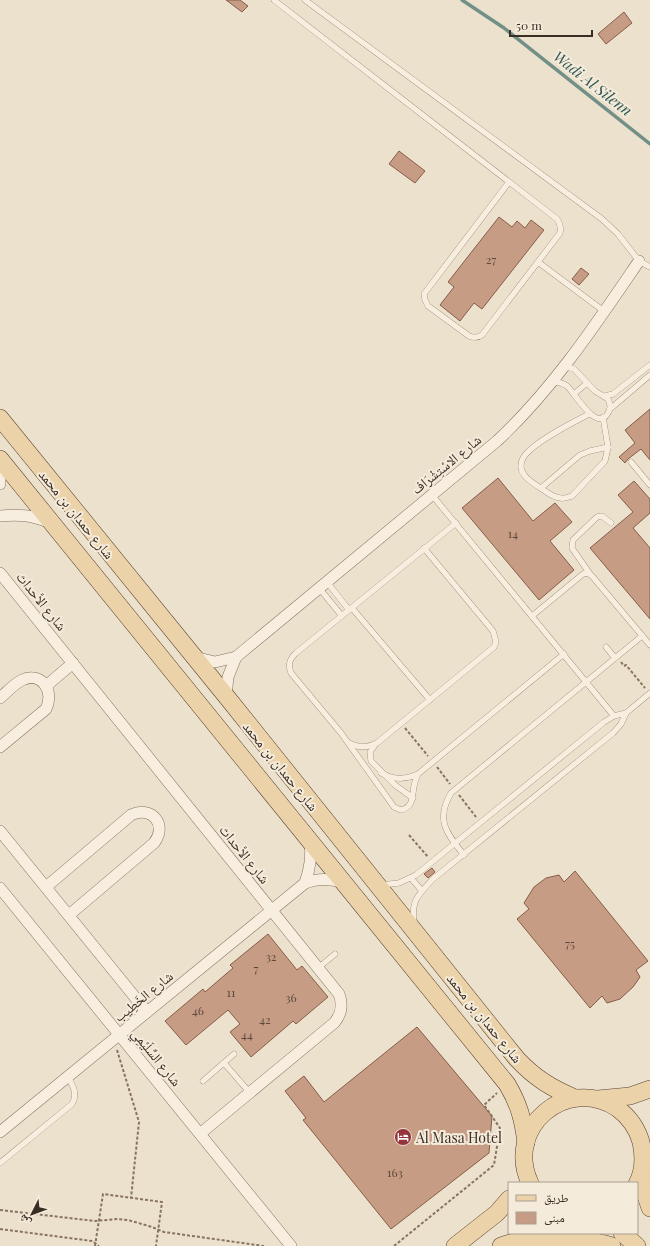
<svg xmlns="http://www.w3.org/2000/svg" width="650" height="1246" font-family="'Playfair Display','Noto Naskh Arabic',serif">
  <rect width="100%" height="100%" fill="#ece1cc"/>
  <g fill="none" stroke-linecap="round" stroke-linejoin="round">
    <polyline stroke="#729087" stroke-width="3.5" points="462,0 504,28 650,144"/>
  </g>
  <g fill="#c79c85" stroke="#865d48">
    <polygon points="226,0 240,0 248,6 242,12"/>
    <polygon points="624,12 632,23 606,44 598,34"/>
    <polygon points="399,151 425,171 415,183 389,164"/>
    <polygon points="499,217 512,227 517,221 525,228 531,220 544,230 482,309 474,303 460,321 440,305 454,287 448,282"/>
    <polygon points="581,268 589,274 579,285 572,279"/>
    <polygon points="650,409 650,460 641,449 628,459 625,463 619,457 635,443 625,430"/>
    <polygon points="498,478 533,521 555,503 572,522 550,541 574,570 539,600 462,508"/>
    <polygon points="634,481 650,499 650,513 633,528 650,548 650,619 590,548 633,512 618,495"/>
    <polygon points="432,868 435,872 428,878 424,874"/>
    <polygon points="575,871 648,961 636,970 640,977 633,987 620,999 607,1003 602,996 590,1008 517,919 529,909 524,903 534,887 546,878 559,875 564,882"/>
    <polygon points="268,934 297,970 302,966 328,997 296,1024 293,1021 251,1057 230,1032 240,1024 228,1010 186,1045 165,1021 203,989 205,992 233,968 230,965"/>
    <polygon points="417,1027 492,1116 489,1153 391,1229 303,1120 306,1118 285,1091 304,1076 324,1102"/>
  </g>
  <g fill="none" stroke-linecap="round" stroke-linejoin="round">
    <g stroke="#887361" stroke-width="6">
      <g id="service">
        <path d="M 274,0 L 557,219 C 560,223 561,227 560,233 L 482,335 C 478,338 474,338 469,336 L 428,306 L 425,300 L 424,294 L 509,182"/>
        <polyline points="305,0 602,219 618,234 639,261 650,267"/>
        <polyline points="538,262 605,312"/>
        <path d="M 552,381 C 558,382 563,383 567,386 C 575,393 598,436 609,411 C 611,407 610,403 608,399 L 595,391 L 574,369 L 564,366"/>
        <polyline points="574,394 587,383"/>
        <polyline points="605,396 613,394 650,365"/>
        <polyline points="610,409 650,375"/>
        <path d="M 589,414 C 574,422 531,443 523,458 C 515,473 531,482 542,489 C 547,492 553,498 561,498 C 565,499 568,497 572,496 L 605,461 L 608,447 L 603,417"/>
        <polyline points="631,462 650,485"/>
        <polyline points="541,488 580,455 590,451 608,447"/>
        <polyline points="432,495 614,716"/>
        <polyline points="590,574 572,548 573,540 597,517 602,516 611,523"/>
        <polyline points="327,582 349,610"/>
        <polyline points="319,588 342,616"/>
        <polyline points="352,608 430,700"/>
        <polyline points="532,616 583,574 587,573 592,576 650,645"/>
        <polyline points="606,647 615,658"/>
        <path d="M 349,743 C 359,748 366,748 377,743 L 494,647 L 496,642 L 493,631 L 424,548"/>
        <polyline points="375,745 370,752 371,761 395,785 413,798"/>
        <path d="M 381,773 C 394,780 405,780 418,774 L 564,654"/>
        <path d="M 418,774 C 416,778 415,782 414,786 C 412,796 414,807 401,810 L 394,807 L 341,733 L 291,673 C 288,665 289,659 296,653 L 456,523"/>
        <path d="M 464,855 C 447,834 435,820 451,793 L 642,636"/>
        <polyline points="411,878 422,891"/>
        <polyline points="381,885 399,883 416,875 604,722 614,716 626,713"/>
        <path d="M 414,923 C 411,900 418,895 433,879 L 613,733 L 621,724 L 626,713 L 650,693"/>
        <polyline points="318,968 335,954"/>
        <polyline points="224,1063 250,1093"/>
        <polyline points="203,1081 234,1054"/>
        <path d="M 0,1163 L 72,1104 C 78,1094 73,1086 68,1077"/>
      </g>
    </g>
    <g stroke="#887361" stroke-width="12">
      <g id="minor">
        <polyline points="0,468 0,484"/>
        <path d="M 0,516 C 18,514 33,515 50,523"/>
        <path d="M 0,573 L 339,994 C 343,1005 342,1014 334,1023 L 201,1133"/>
        <path d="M 194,657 L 215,662 L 236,657 L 497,441 C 553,389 596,324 639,261"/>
        <polyline points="46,686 73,663"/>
        <polyline points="226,696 228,677 236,657"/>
        <path d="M 0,698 C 7,692 14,684 22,680 C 41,671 55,691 46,709 L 0,747"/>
        <polyline points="0,831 147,1012"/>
        <path d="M 305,883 C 310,869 312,857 310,842"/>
        <path d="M 46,887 L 131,815 C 152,805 168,825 154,843 L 69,915"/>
        <polyline points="0,888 291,1246"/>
        <path d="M 0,1132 L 305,883 C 318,878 330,878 344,883"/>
      </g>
    </g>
    <g stroke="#574234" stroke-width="18">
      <g id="primary">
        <path d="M 0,418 L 226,696 L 517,1059 C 535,1078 551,1088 575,1098"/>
        <path d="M 0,459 L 507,1084 C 519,1104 523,1119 526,1143"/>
        <polyline points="598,1099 630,1096 650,1089"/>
        <polyline points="643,1169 645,1193 650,1208"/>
        <path d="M 530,1183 C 504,1128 566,1075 617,1108 C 628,1116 637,1128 641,1142 C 644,1156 644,1171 637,1184"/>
        <polyline points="622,1233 637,1246"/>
        <polyline points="455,1246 497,1213 509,1199"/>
        <path d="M 501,1246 C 528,1236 549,1237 578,1240 C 589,1241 601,1242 612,1246"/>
      </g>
    </g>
    <g stroke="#887361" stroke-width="2" stroke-dasharray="3 2" stroke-linecap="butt">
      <polyline points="621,662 624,666 626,665 645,688"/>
      <polyline points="405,728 428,756"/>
      <polyline points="437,767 450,784"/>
      <polyline points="459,795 476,817"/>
      <polyline points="409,835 428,857"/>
      <polyline points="117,1050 139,1122 131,1198"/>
      <polyline points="0,1210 95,1221 117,1219 128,1220 152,1227 164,1232 264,1246"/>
      <polyline points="0,1229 92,1241 99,1246"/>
      <polyline points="95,1246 103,1194 162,1202 156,1246"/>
      <polyline points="394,1246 494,1165 500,1128 484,1105 497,1093"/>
    </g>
    <use href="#service" stroke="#f7eedf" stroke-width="5.5"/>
    <use href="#minor" stroke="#f7eedf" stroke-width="11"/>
    <use href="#primary" stroke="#ebd2a8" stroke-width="17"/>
  </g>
  <defs>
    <g id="hotel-disc" transform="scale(0.9)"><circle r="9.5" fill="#93353b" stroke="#f4ebdb"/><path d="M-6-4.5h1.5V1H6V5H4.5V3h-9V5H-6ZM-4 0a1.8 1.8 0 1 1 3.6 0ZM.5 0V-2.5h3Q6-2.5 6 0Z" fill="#fff"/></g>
  </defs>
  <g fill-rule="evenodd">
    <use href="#hotel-disc" x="403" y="1137"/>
  </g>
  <g text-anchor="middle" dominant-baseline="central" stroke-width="4" stroke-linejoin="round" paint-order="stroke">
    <g font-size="12" fill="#5d493c">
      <text x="491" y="259">27</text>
      <text x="513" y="533">14</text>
      <text x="570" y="943">75</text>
      <text x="271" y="956">32</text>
      <text x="256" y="968">7</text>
      <text x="231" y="992">11</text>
      <text x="291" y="997">36</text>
      <text x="198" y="1010">46</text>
      <text x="265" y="1019">42</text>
      <text x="247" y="1034">44</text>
      <text x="395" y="1172">163</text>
    </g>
    <g font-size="14" fill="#3a2d23" stroke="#f4ebdb">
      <text transform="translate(446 464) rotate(-39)">شارع الاسْتِشْرَاف</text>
      <text transform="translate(77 514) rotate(51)">شارع حمدان بن محمد</text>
      <text transform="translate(42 601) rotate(51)">شارع الأحداث</text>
      <text transform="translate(281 766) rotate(51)">شارع حمدان بن محمد</text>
      <text transform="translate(245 854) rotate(51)">شارع الأحداث</text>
      <text transform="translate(143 996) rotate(-39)">شارع الخَطِيب</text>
      <text transform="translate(485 1018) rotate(51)">شارع حمدان بن محمد</text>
      <text transform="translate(157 1057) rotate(51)">شارع السِّلَيْمِي</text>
    </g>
    <g font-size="14" fill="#3a2d23" stroke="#f4ebdb" text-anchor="start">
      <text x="416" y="1137">Al Masa Hotel</text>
    </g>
    <g font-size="15" font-style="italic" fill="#335954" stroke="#f4ebdb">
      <text transform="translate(593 83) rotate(38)">Wadi Al Silenn</text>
    </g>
  </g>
  <rect x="508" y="1182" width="130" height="52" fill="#f4ebdb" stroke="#aa9f91"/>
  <rect x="516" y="1195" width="20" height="6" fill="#ebd2a8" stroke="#aa9f91"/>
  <text x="544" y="1202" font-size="12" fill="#3a2d23">طريق</text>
  <rect x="516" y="1212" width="20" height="12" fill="#c79c85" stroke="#aa9f91"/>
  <text x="544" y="1222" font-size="12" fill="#3a2d23">مبنى</text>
  <g transform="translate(32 1214) rotate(228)" stroke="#f4ebdb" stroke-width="3" paint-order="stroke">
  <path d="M0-3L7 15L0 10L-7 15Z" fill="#3a2d23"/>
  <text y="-6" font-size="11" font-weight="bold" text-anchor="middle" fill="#3a2d23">ش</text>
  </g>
  <path d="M510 30v6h82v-6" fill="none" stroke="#3a2d23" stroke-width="2"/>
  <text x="516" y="30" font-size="12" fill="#3a2d23" stroke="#f4ebdb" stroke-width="3" paint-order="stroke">50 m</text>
</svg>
